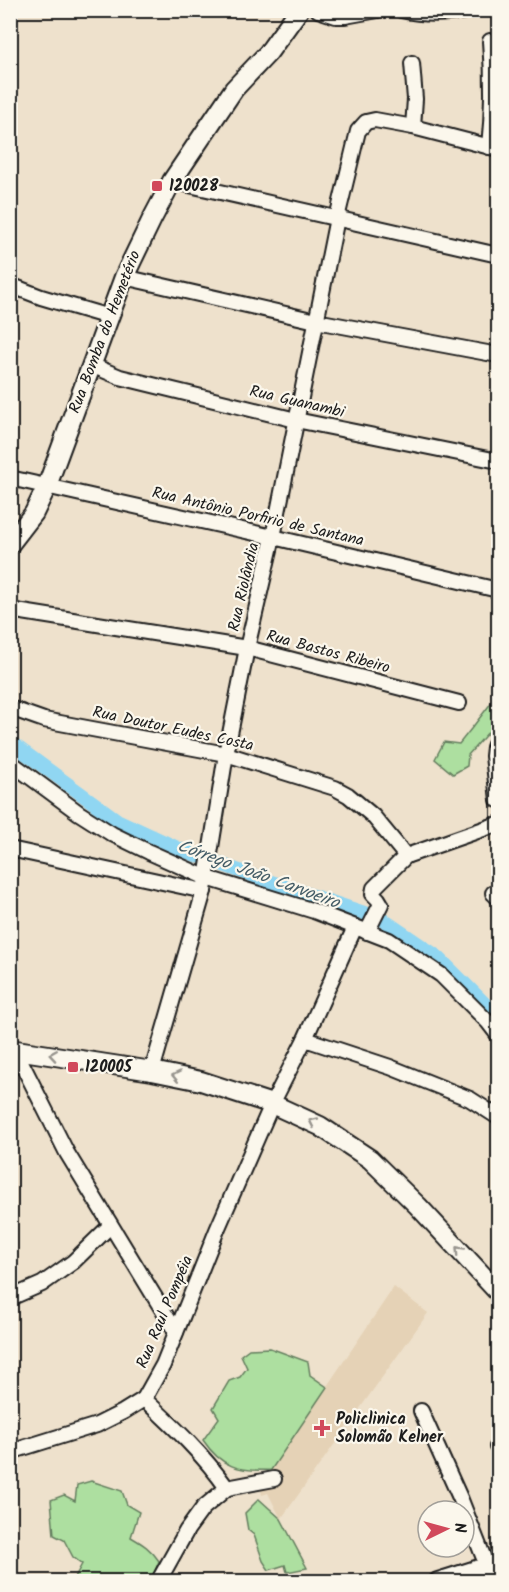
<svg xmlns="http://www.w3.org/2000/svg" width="509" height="1592" font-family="Kalam,sans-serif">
  <rect width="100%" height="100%" fill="#eee1cc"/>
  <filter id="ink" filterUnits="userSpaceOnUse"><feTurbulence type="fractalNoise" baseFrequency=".0167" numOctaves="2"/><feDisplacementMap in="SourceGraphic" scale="12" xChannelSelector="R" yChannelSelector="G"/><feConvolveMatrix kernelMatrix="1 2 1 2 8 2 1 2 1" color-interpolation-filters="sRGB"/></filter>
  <g filter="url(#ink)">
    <polygon fill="#e5d2b6" points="394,1287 428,1313 281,1519 268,1493 262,1495 260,1485"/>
    <g fill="#addfa0" stroke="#647e5e" stroke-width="1.5">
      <polygon points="498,694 498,721 468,755 467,766 453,774 435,759 444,742 459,744 475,724"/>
      <path d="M 270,1348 L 308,1362 L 310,1375 L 327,1387 L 271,1470 C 239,1472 221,1467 203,1440 L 219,1418 L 213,1408 L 229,1381 L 240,1377 L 247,1368 L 241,1355 L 249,1349 Z"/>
      <path d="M 91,1481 L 122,1491 L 127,1505 L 139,1512 L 131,1537 C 143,1544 151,1549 159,1561 L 151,1581 L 73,1581 L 82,1564 L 73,1557 L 64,1540 L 54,1535 L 51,1500 L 64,1495 L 75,1501 L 77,1485 Z"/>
      <polygon points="259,1499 281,1519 307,1568 287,1572 285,1565 269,1570 263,1561 254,1535 248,1530 245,1513"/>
    </g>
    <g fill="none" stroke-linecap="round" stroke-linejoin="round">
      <polyline stroke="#628c9c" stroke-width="4" points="272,10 276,11"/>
      <polyline stroke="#90d6f2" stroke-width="14" points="10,742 117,820 182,850 259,878 382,919 438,957 498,1017"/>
      <g stroke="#1c1c1c" stroke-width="18">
        <g id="minor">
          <polyline points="318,10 336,16 345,16 378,10"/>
          <path d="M 401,10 C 428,16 445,14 472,10"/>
          <polyline points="412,63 415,99 413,127"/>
          <path d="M 489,147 C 493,111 493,77 490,41"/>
          <polyline points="172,181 498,255"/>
          <polyline points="124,277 316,321 498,355"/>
          <polyline points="10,285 41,297 109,317"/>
          <polyline points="91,365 120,377 296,420 498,461"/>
          <polyline points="10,478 273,537 498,590"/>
          <polyline points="10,610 247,648 459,703"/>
          <polyline points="10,708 44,720 226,754 335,788 348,795 373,816 406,856"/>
          <polyline points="498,737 494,747 493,756 498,800"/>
          <polyline points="10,762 79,813 112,834 149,852 207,878 314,911 389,940 441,975 488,1022 498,1035"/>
          <polyline points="10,849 204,891"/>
          <polyline points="493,893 498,898"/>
          <polyline points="367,932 381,904 378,899 373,894 374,888 406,856 498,824"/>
          <polyline points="305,1039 390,1067 470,1099 498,1117"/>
          <polyline points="15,1050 67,1153 176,1332"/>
          <polyline points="152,1071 204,891 226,754 247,648 273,537 337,218 358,131 366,122 375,120 413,127 498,149"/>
          <polyline points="10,1298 42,1284 73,1262 110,1226"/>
          <path d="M 144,1399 C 174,1427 203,1454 227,1488 L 203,1508 L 187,1530 L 158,1582"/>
          <polyline points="421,1411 461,1500 487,1566"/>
          <polyline points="497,1447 498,1446"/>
          <polyline points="10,1452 97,1425 123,1412 144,1399 163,1365 217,1230 272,1104 305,1039 355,927"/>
          <polyline points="227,1488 274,1479"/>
        </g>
      </g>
      <g stroke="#1c1c1c" stroke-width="22">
        <g id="major">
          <polyline points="10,544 34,513 47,486 124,277 152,219 172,181 234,89 268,53 299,10"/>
          <polyline points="10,1049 152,1071 201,1081 272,1104 320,1126 370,1159 418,1206 498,1292"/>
          <polyline points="438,1582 498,1563"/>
        </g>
      </g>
      <use href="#minor" stroke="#fbf7ec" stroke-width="14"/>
      <use href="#major" stroke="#fbf7ec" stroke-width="18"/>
    </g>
    <defs><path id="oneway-chevron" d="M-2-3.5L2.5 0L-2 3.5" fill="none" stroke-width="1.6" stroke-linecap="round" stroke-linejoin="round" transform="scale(1.5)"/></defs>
    <g stroke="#97948e">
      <use href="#oneway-chevron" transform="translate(53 1055) rotate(-171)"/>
      <use href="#oneway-chevron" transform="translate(176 1076) rotate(-168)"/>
      <use href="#oneway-chevron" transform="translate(313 1122) rotate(-155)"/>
      <use href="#oneway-chevron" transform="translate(459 1250) rotate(-133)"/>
    </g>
  </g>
  <g fill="#d1495b" stroke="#fbf7ec" stroke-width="2">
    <rect x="151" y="180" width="12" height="12" rx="3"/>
    <rect x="67" y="1061" width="12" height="12" rx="3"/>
    <path d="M319 1419h6v6h6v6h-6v6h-6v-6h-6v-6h6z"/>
  </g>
  <g text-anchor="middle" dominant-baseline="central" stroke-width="4.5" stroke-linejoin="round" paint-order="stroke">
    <g font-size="16" font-weight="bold" fill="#1c1c1c" stroke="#fbf7ec" text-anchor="start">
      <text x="169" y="186">120028</text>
      <text x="85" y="1067">120005</text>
      <text x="336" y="1419">Policlinica<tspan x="336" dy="18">Solomão Kelner</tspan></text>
    </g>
    <g font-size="16" fill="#1c1c1c" stroke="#fbf7ec">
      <text transform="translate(105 332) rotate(-69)">Rua Bomba do Hemetério</text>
      <text transform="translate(297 402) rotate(13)">Rua Guanambi</text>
      <text transform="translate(258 517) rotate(13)">Rua Antônio Porfirio de Santana</text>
      <text transform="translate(244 587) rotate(-77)">Rua Riolândia</text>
      <text transform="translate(328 652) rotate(15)">Rua Bastos Ribeiro</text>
      <text transform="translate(173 729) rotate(12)">Rua Doutor Eudes Costa</text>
      <text transform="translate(165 1312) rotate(-67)">Rua Raul Pompéia</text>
    </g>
    <g font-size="18" font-style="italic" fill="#455d67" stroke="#fbf7ec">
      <text transform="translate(258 875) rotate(20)">Córrego João Carvoeiro</text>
    </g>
  </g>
  <rect width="509" height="1592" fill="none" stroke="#fbf7ec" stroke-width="36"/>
  <rect x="18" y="18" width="473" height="1556" fill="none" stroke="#1c1c1c" stroke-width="2" filter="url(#ink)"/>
  <g transform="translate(446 1529) rotate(85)"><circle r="28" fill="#fbf7ec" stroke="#a29f99" stroke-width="1.5"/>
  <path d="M0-4.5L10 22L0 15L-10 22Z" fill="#d1495b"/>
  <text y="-9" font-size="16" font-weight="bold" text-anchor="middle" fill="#1c1c1c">N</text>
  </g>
</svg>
